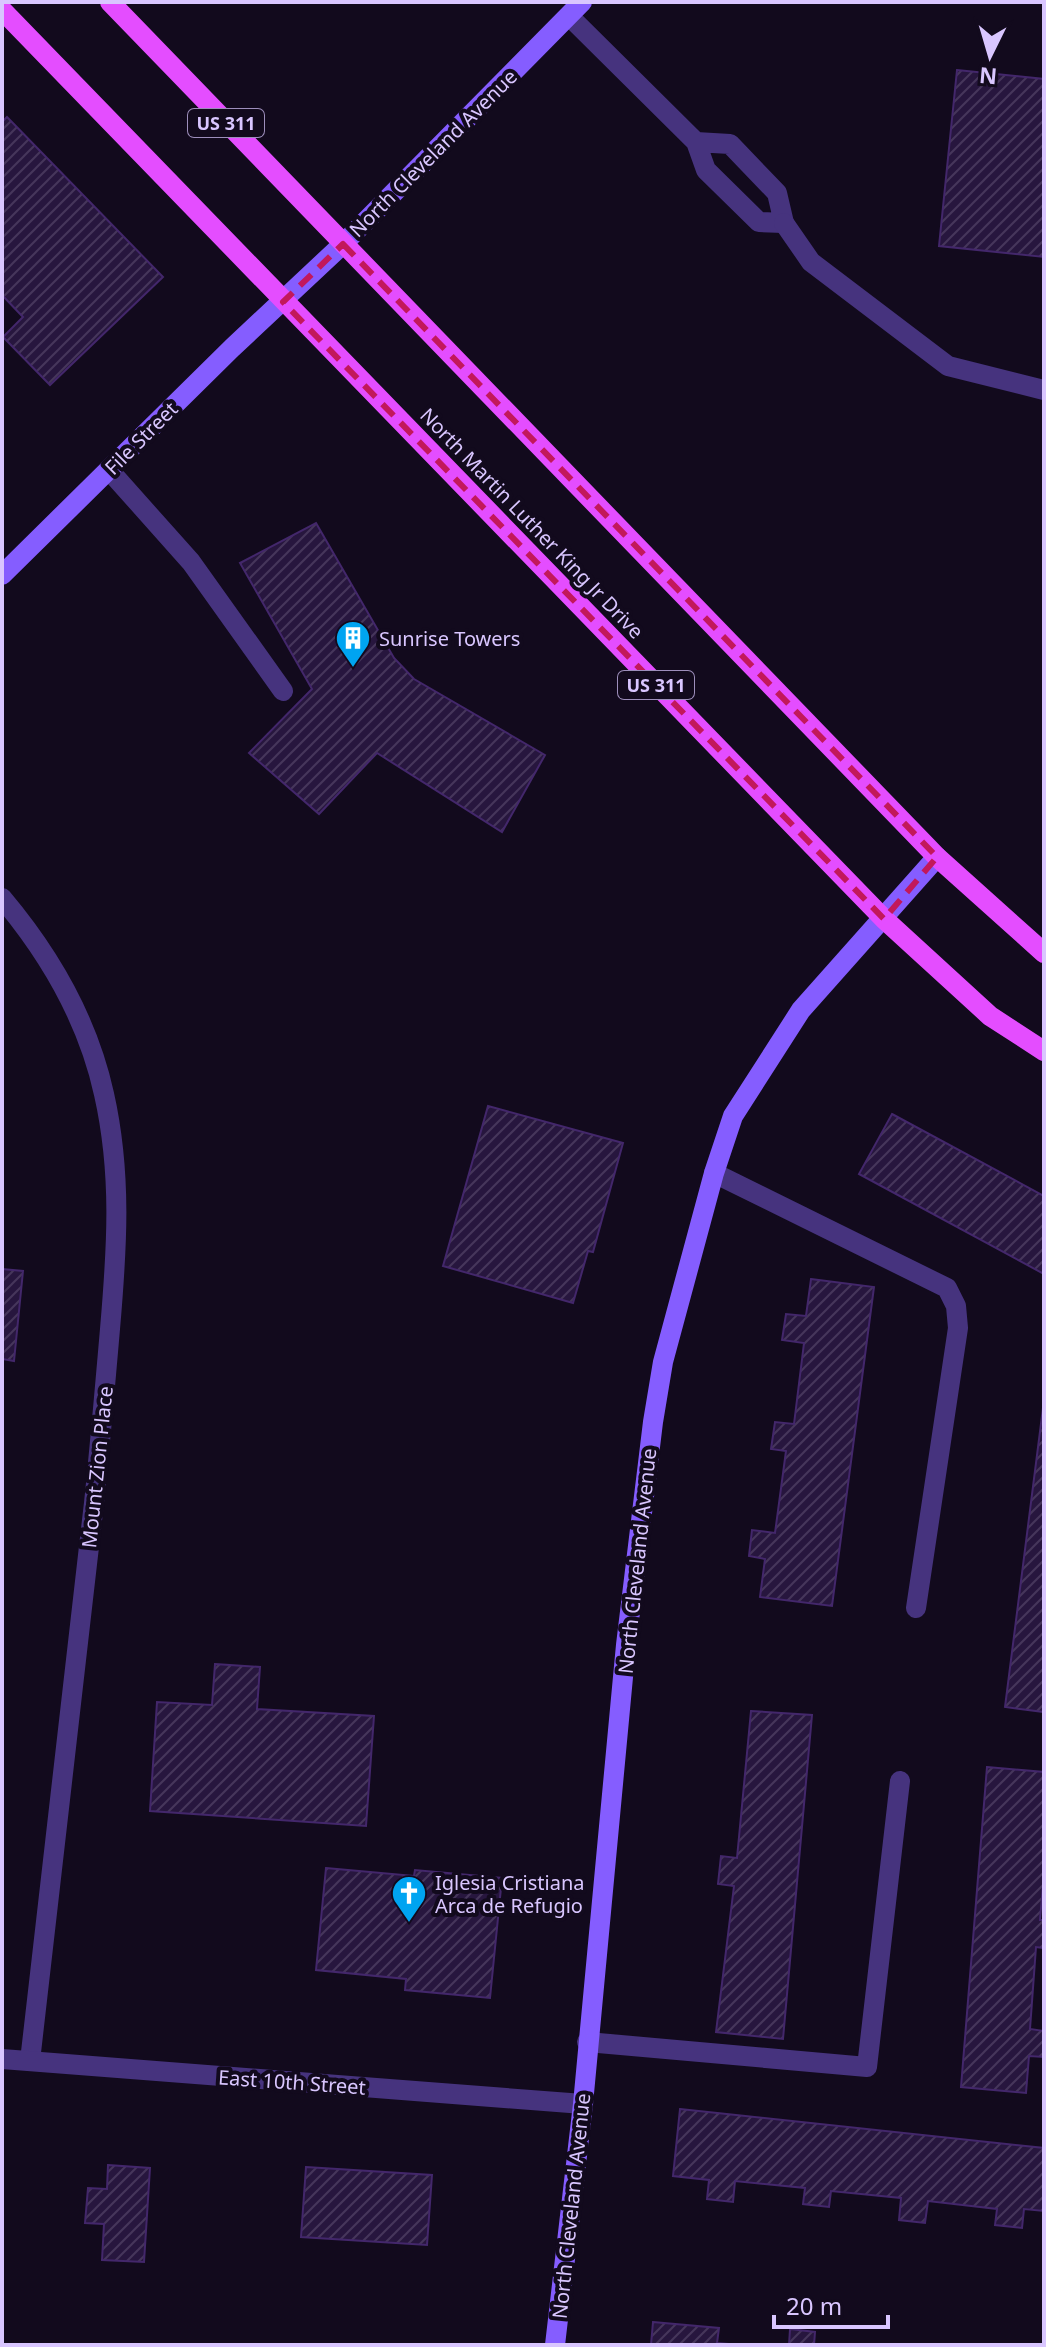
<svg xmlns="http://www.w3.org/2000/svg" width="1046" height="2347" font-family="'Noto Sans',sans-serif">
  <defs>
    <pattern id="building-hatch" width="6" height="6" patternUnits="userSpaceOnUse" patternTransform="scale(2)"><rect width="6" height="6" fill="#27163e"/><path d="M-1 1l2-2M0 6l6-6M5 7l2-2" fill="none" stroke="#46365b"/></pattern>
  </defs>
  <rect width="100%" height="100%" fill="#120a1d"/>
  <g fill="url(#building-hatch)" stroke="#43276b" stroke-width="2">
    <polygon points="957,70 1044,79 1044,257 939,246"/>
    <polygon points="7,117 163,277 50,385 3,337 23,317 2,295 2,122"/>
    <polygon points="316,523 394,658 414,679 545,755 502,832 377,753 319,814 249,753 312,689 240,563"/>
    <polygon points="488,1106 623,1143 593,1252 588,1251 573,1303 443,1266"/>
    <polygon points="892,1114 1044,1196 1044,1274 859,1174"/>
    <polygon points="2,1269 23,1271 14,1361 2,1359"/>
    <polygon points="811,1279 874,1287 832,1606 760,1597 765,1559 749,1556 752,1530 775,1533 786,1451 771,1449 775,1422 794,1424 804,1343 782,1340 786,1314 806,1316"/>
    <polygon points="1044,1400 1044,1712 1005,1707"/>
    <polygon points="215,1664 260,1667 257,1709 374,1716 366,1826 150,1811 157,1702 212,1705"/>
    <polygon points="751,1711 812,1715 783,2039 716,2032 734,1886 718,1884 721,1856 737,1858"/>
    <polygon points="987,1767 1044,1772 1044,1873 1040,1920 1044,1920 1044,1948 1036,1947 1030,2029 1044,2031 1044,2057 1029,2056 1026,2093 961,2087"/>
    <polygon points="326,1868 414,1876 415,1870 502,1878 490,1998 405,1990 406,1979 316,1970"/>
    <polygon points="680,2109 1044,2148 1044,2211 1024,2209 1022,2228 995,2225 997,2209 928,2201 925,2223 899,2220 901,2198 831,2191 829,2207 803,2204 805,2188 735,2181 733,2202 707,2199 709,2180 673,2176"/>
    <polygon points="108,2165 150,2168 144,2262 102,2260 104,2224 85,2223 88,2188 107,2189"/>
    <polygon points="306,2167 432,2175 427,2245 301,2237"/>
    <polygon points="653,2322 719,2328 717,2343 741,2345 651,2345"/>
    <polygon points="790,2329 815,2332 814,2345 789,2345"/>
  </g>
  <g fill="none" stroke-linecap="round" stroke-linejoin="round">
    <g stroke="#46337e" stroke-width="20">
      <polyline points="569,16 696,142 706,170 759,222 784,223 777,193 730,144 696,142"/>
      <polyline points="784,223 811,262 948,366 1044,390"/>
      <polyline points="109,470 191,562 283,691"/>
      <polyline points="714,1173 947,1288 956,1306 958,1328 916,1608"/>
      <polyline points="587,2042 867,2067 900,1781"/>
    </g>
    <g stroke="#46337e" stroke-width="20">
      <path d="M 2,898 C 50,955 88,1021 104,1094 C 122,1174 117,1248 110,1329 C 105,1387 100,1445 94,1503 C 74,1689 52,1875 30,2061"/>
      <polyline points="2,2059 583,2104"/>
    </g>
    <g stroke="#855dff" stroke-width="20">
      <polyline points="2,575 232,348 343,244 582,2"/>
      <polyline points="555,2345 583,2104 626,1645 653,1422 663,1362 714,1173 733,1116 801,1010 937,857"/>
    </g>
    <g stroke="#e44dff" stroke-width="20">
      <polyline points="110,2 937,857 1044,953"/>
      <polyline points="2,10 884,919 990,1016 1044,1051"/>
    </g>
  </g>
  <path fill="none" stroke="#c2185b" stroke-width="6" stroke-dasharray="16 10" stroke-linejoin="round" d="M 343,244 L 937,857 L 884,919 L 283,302 Z"/>
  <defs>
    <g id="building-pin" transform="scale(1.8)"><path d="M0 17L-7.5 6A9.5 9.5 0 1 1 7.5 6Z" fill="#00a4f1" stroke="#120a1d"/><path d="M-4-6H4V6H1V3H-1V6H-4ZM-2.5-4.3h1.7v1.8h-1.7ZM.8-4.3h1.7v1.8H.8ZM-2.5-1h1.7V.8h-1.7ZM.8-1h1.7V.8H.8Z" fill="#fff"/></g>
    <g id="church-pin" transform="scale(1.8)"><path d="M0 17L-7.5 6A9.5 9.5 0 1 1 7.5 6Z" fill="#00a4f1" stroke="#120a1d"/><path d="M-1.2-6h2.4v3.5h3.3v2.4h-3.3V6h-2.4V-.1h-3.3v-2.4h3.3Z" fill="#fff"/></g>
  </defs>
  <g fill-rule="evenodd">
    <use href="#building-pin" x="353" y="638"/>
    <use href="#church-pin" x="409" y="1893"/>
  </g>
  <g text-anchor="middle" dominant-baseline="central" stroke-width="8" stroke-linejoin="round" paint-order="stroke">
    <g fill="#120a1d" stroke="#9d8ebb" stroke-width="2">
      <rect x="188" y="109" width="76" height="28" rx="6"/>
      <rect x="618" y="671" width="76" height="28" rx="6"/>
    </g>
    <g font-size="18" font-weight="bold" fill="#d9c6ff">
      <text x="226" y="123">US 311</text>
      <text x="656" y="685">US 311</text>
    </g>
    <g font-size="20" fill="#d9c6ff" stroke="#120a1d">
      <text transform="translate(433 153) rotate(-45)">North Cleveland Avenue</text>
      <text transform="translate(141 438) rotate(-45)">File Street</text>
      <text transform="translate(532 523) rotate(46)">North Martin Luther King Jr Drive</text>
      <text transform="translate(97 1467) rotate(-84)">Mount Zion Place</text>
      <text transform="translate(637 1561) rotate(-84)">North Cleveland Avenue</text>
      <text transform="translate(292 2082) rotate(4)">East 10th Street</text>
      <text transform="translate(571 2206) rotate(-84)">North Cleveland Avenue</text>
    </g>
    <g font-size="20" fill="#d9c6ff" stroke="#120a1d" text-anchor="start">
      <text x="379" y="638">Sunrise Towers</text>
      <text x="435" y="1882">Iglesia Cristiana<tspan x="435" dy="23">Arca de Refugio</tspan></text>
    </g>
  </g>
  <rect width="1046" height="2347" fill="none" stroke="#d9c6ff" stroke-width="8"/>
  <g transform="translate(990 56) rotate(185)" stroke="#120a1d" stroke-width="6" paint-order="stroke">
  <path d="M0-6L14 30L0 20L-14 30Z" fill="#d9c6ff"/>
  <text y="-12" font-size="22" font-weight="bold" text-anchor="middle" fill="#d9c6ff">N</text>
  </g>
  <path d="M774 2315v12h114v-12" fill="none" stroke="#d9c6ff" stroke-width="4"/>
  <text x="786" y="2315" font-size="24" fill="#d9c6ff" stroke="#120a1d" stroke-width="6" paint-order="stroke">20 m</text>
</svg>
